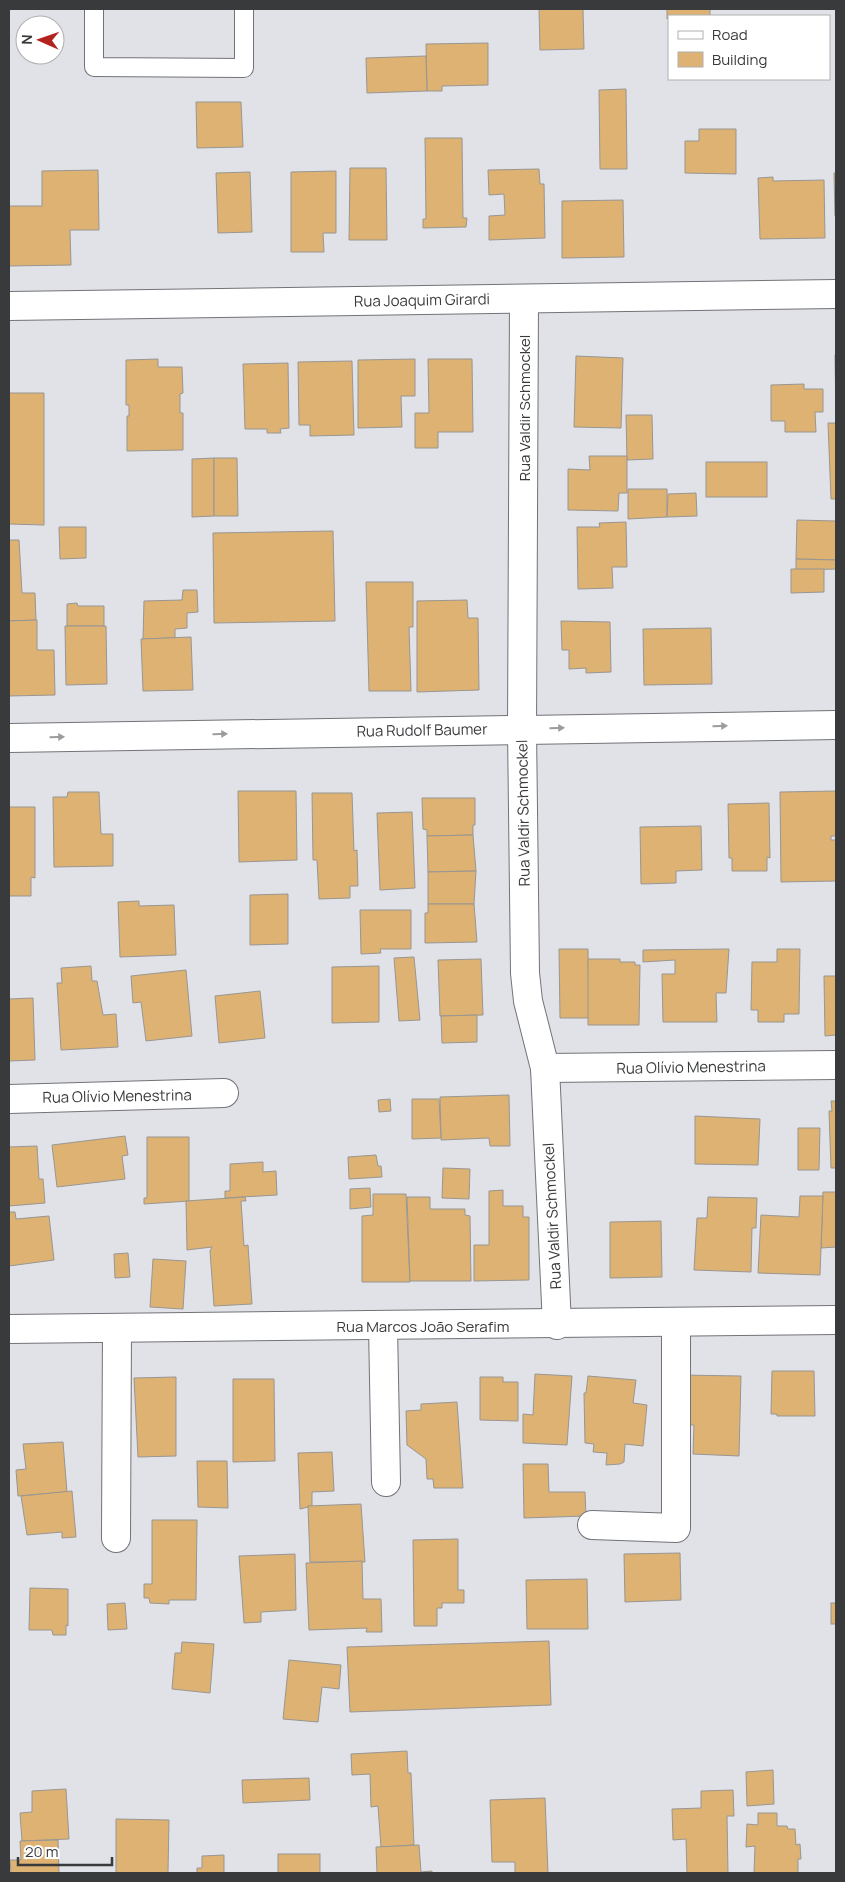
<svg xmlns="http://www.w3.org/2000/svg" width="845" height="1882" font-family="Manrope,sans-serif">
  <rect width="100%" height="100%" fill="#e0e2e7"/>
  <g fill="#ddb273" stroke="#999692">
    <polygon points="539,9 583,9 584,49 540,50"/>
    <polygon points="667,9 710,9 710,16 669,16 667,19"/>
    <polygon points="488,43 488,85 442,86 442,91 427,91 426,44"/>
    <polygon points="426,56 427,91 367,93 366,58"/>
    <polygon points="626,89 627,169 600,169 599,90"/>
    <polygon points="196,102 241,102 243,147 197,148"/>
    <polygon points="699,129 736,129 736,174 685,173 685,141 699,141"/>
    <polygon points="425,138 462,138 463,218 467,218 466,227 423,228 423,219 426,219"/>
    <polygon points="350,168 386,168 387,240 349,240"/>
    <polygon points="539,169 540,184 544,184 545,238 489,240 489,216 505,215 504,194 489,195 488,170"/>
    <polygon points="98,170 99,230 70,230 71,265 9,266 9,206 42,206 42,171"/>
    <polygon points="336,171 336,233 323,233 324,252 291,252 291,172"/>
    <polygon points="250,172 252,232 218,233 216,173"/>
    <polygon points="834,173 836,173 836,216 835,216"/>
    <polygon points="773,177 773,181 824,180 825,238 760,239 758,178"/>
    <polygon points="623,200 624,257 562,258 562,201"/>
    <polygon points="835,355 836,355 836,499 831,499 828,423 836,423"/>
    <polygon points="576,356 623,358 621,428 574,427"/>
    <polygon points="158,359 158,367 182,367 183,393 180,394 180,413 183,413 183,450 127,451 127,416 129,416 129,405 126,405 126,360"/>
    <polygon points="415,359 415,396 401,396 402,427 358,428 358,360"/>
    <polygon points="428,359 472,359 473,432 438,432 438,448 415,448 415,413 429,413"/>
    <polygon points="352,361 354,435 310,436 310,425 299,425 298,362"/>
    <polygon points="288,363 289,428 280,429 281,433 267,433 267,429 245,429 243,364"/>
    <polygon points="804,384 804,389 823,389 823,412 815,412 816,432 785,432 785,421 771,421 771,385"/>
    <polygon points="9,393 44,393 44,525 9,524"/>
    <polygon points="626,415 652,415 653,459 627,460"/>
    <polygon points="589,456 627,456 627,493 619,493 618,511 568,510 568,469 590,470"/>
    <polygon points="214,458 214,516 192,517 192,459"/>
    <polygon points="214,458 237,458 238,516 214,516"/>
    <rect x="706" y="462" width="61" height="35"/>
    <polygon points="628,489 667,489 667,517 628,519"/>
    <polygon points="696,493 697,516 667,517 668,494"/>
    <polygon points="797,520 836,521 836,560 796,559"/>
    <polygon points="626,522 627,567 612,567 613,588 578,589 577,527 600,527 599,523"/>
    <polygon points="59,527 86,527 86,558 60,559"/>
    <polygon points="333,531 335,621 214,623 213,533"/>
    <polygon points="9,540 19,540 22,593 35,593 36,620 9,621"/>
    <polygon points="796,559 836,560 836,569 796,570"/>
    <polygon points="791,569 824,569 824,592 791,593"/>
    <polygon points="366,582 413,582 413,627 409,627 411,691 369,691"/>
    <polygon points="183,590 197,590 198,612 187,613 187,628 175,629 175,638 143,639 144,601 182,600"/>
    <polygon points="467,600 468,618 478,618 479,690 417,692 417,601"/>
    <polygon points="77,603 78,606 104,606 104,626 67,626 67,604"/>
    <polygon points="37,620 37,650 54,650 55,695 9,696 9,621"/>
    <polygon points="561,621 610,622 611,672 586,673 586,668 569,669 569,650 562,650"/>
    <polygon points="65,626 106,626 107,684 66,685"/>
    <polygon points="711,628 712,684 644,685 643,629"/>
    <polygon points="191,637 193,690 143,691 141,639"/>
    <polygon points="238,791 296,791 297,860 239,862"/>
    <polygon points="836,791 836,836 831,836 831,840 836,840 836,881 781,882 780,792"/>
    <polygon points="68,792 99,792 101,834 113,834 113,866 54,867 53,797 67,797"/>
    <polygon points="312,793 352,793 354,851 357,850 358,886 350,886 350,898 319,899 317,860 313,860"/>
    <polygon points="422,798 475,798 475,825 473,825 473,835 427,836 427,830 423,829"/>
    <polygon points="769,803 770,858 767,857 767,871 732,871 732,858 729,858 728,804"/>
    <polygon points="9,807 35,807 35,878 31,877 31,896 9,896"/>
    <polygon points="412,812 415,888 380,890 377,813"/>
    <polygon points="701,826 702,870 676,871 676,883 641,884 640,827"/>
    <polygon points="473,835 476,871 428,872 427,836"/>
    <polygon points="476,871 474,904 428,904 428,872"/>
    <polygon points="288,894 288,944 250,945 250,895"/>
    <polygon points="139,901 139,906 174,905 176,955 120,957 118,902"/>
    <polygon points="428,904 474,904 477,942 425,943 425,913 428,913"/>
    <polygon points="360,910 411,910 411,949 380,949 381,953 361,954"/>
    <polygon points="559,949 588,949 589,1018 560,1018"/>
    <polygon points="729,949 726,993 716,993 717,1022 663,1022 662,974 675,974 675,960 643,962 643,950"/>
    <polygon points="777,949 800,949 799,1014 784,1014 784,1022 758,1022 758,1010 751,1010 752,962 777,962"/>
    <polygon points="414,957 420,1020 399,1021 394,958"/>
    <polygon points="481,959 483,1015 440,1016 438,960"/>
    <polygon points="588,959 620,959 620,962 635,962 635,965 640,965 639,1025 588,1025"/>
    <polygon points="91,966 92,981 97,981 103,1015 116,1014 118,1047 61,1050 57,983 62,983 61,968"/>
    <polygon points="379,966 379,1022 332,1023 332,967"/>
    <polygon points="186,970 192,1036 146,1041 141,1002 133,1003 131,976"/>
    <polygon points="824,976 836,976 836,1035 825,1036"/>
    <polygon points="260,991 265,1038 219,1043 215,996"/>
    <polygon points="33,998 35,1060 9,1061 9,999"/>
    <polygon points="477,1015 477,1042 442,1043 441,1016"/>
    <polygon points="509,1095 510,1146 490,1146 489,1138 441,1140 440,1097"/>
    <polygon points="390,1099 391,1111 379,1112 378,1100"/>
    <polygon points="412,1099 439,1099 441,1138 412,1139"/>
    <polygon points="831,1101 836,1101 836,1168 831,1168 829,1111 832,1111"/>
    <polygon points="695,1116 760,1119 758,1165 695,1164"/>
    <polygon points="798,1128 820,1128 819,1170 798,1170"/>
    <polygon points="125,1136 128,1155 122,1156 125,1179 57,1187 52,1145"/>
    <polygon points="147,1137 189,1137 189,1201 144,1204 144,1198 147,1198"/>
    <polygon points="37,1146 39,1179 43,1179 45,1203 9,1206 9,1147"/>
    <polygon points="376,1155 378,1166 381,1166 382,1177 349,1179 348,1157"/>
    <polygon points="263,1162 263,1172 276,1171 277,1195 225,1198 225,1191 230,1191 230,1164"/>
    <polygon points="443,1168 470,1169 469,1199 442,1198"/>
    <polygon points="370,1188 371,1207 350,1209 350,1189"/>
    <polygon points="503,1190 503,1206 523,1206 523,1217 529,1217 529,1280 474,1281 474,1245 489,1245 489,1191"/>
    <polygon points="823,1192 836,1192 836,1247 821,1248"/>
    <polygon points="373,1194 406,1194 410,1282 362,1282 362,1216 373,1215"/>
    <polygon points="800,1196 823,1196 820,1275 758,1273 761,1215 799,1217"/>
    <polygon points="245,1197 246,1201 241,1201 244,1246 248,1245 252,1304 214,1306 210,1251 212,1247 187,1250 186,1201"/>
    <polygon points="407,1197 430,1197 430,1209 465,1209 465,1215 470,1216 471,1281 410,1281"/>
    <polygon points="708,1197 757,1198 756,1228 752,1228 751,1272 694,1270 697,1218 707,1218"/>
    <polygon points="9,1212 15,1212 16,1219 49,1216 54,1260 9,1266"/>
    <polygon points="661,1221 662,1277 610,1278 610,1222"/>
    <polygon points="128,1253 130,1277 115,1278 114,1254"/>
    <polygon points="153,1259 186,1261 183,1309 150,1307"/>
    <polygon points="772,1371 814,1371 815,1416 777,1416 777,1414 771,1414"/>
    <polygon points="535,1374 572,1376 567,1445 523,1443 523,1414 533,1415"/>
    <polygon points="682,1375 741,1376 739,1456 693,1454 694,1425 681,1425"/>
    <polygon points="588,1376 636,1380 633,1403 647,1405 643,1446 625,1444 624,1462 620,1464 606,1465 607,1453 593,1452 594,1444 585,1443 584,1393 586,1393"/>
    <polygon points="176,1377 176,1456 138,1457 134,1378"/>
    <polygon points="480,1377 503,1377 503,1382 518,1382 518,1421 480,1420"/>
    <polygon points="233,1379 274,1379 275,1461 233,1462"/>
    <polygon points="457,1402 463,1488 434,1488 433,1479 427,1479 426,1459 407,1445 406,1411 421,1410 421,1404"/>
    <polygon points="63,1442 67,1492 18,1496 16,1470 26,1469 23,1444"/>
    <polygon points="332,1452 334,1491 312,1492 312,1506 300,1509 298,1453"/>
    <polygon points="197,1461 227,1461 228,1508 198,1507"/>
    <polygon points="523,1464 548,1464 549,1492 585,1492 586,1516 524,1518"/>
    <polygon points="72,1491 76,1537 62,1538 62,1532 27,1535 21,1496"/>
    <polygon points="361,1504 365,1562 310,1562 308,1506"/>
    <polygon points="152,1520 197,1520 196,1600 169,1600 169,1604 150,1603 149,1598 144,1598 144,1584 152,1584"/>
    <polygon points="458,1539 458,1590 464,1590 464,1603 442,1603 442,1608 437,1608 437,1626 414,1626 413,1540"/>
    <polygon points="680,1553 681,1600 625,1602 624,1554"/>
    <polygon points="295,1554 296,1610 261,1612 261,1622 244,1623 239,1556"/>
    <polygon points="362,1561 363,1599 381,1599 382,1632 366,1632 367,1628 309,1630 306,1563"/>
    <polygon points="587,1579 588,1629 527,1629 526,1580"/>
    <polygon points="30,1588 68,1589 68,1626 66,1625 66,1635 53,1635 52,1630 29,1630"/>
    <polygon points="125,1603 127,1629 108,1630 107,1604"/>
    <rect x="831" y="1603" width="5" height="21"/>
    <polygon points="549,1641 551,1705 350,1712 347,1647"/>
    <polygon points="182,1642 214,1644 210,1693 172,1689 175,1653 181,1653"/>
    <polygon points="289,1660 341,1665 339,1689 322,1687 318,1722 283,1719"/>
    <polygon points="407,1751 408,1773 411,1773 414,1845 381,1847 378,1806 371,1807 370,1774 352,1775 351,1754"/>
    <polygon points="773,1770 774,1804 747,1806 746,1772"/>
    <polygon points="309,1778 310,1800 243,1803 242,1780"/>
    <polygon points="66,1789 69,1839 22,1841 20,1813 32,1812 32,1791"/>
    <polygon points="733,1790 734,1816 727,1816 728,1873 687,1873 686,1839 673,1840 672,1809 701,1808 701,1791"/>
    <polygon points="545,1798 548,1873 515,1873 515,1862 492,1862 490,1800"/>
    <polygon points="758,1813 777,1813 777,1826 787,1826 788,1829 795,1829 796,1845 800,1844 801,1859 798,1859 798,1873 754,1873 755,1846 746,1847 747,1824 758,1825"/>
    <polygon points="116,1819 169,1820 168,1873 116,1873"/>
    <polygon points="58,1840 59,1873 11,1873 10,1860 21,1860 20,1841"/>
    <polygon points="419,1845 421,1872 432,1871 432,1873 377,1873 376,1847"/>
    <rect x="278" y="1854" width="42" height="19"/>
    <polygon points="224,1855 224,1873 197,1873 197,1868 202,1868 202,1856"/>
  </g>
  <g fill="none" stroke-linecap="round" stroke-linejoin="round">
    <g stroke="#727378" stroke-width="20">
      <polyline id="service" points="94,9 94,67 244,68 244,9"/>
    </g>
    <g stroke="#727378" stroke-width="30">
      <g id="minor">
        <polyline points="524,299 522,729 525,973 528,1001 545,1068 557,1325"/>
        <polyline points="9,306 836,294"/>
        <polyline points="545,1068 836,1065"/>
        <polyline points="9,1099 224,1093"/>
        <polyline points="383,1327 386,1482"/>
        <polyline points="9,1329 836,1320"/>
        <polyline points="592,1525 676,1528 676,1323"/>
        <polyline points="116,1538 117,1329"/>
      </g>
    </g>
    <g stroke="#727378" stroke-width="30">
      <polyline id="tertiary" points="9,738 836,725"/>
    </g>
    <use href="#service" stroke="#fff" stroke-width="18"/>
    <use href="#minor" stroke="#fff" stroke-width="28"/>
    <use href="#tertiary" stroke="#fff" stroke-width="28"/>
  </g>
  <defs><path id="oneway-solid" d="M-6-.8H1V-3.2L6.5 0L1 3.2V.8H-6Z" transform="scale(1.25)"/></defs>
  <g fill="#9c9c9e">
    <use href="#oneway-solid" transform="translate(720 726) rotate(-1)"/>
    <use href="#oneway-solid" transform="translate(557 728) rotate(-1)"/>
    <use href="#oneway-solid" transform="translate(220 734) rotate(-1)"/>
    <use href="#oneway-solid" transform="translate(57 737) rotate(-1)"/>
  </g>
  <g text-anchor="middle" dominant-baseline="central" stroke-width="5" stroke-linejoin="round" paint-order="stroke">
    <g font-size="15" fill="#393a3c" stroke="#fff">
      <text transform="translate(422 300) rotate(-1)">Rua Joaquim Girardi</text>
      <text transform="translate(524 408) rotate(-90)">Rua Valdir Schmockel</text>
      <text transform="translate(422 730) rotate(-1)">Rua Rudolf Baumer</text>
      <text transform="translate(523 813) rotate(-91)">Rua Valdir Schmockel</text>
      <text transform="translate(691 1067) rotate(-1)">Rua Olívio Menestrina</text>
      <text transform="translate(117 1096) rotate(-1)">Rua Olívio Menestrina</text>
      <text transform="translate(552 1216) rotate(-93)">Rua Valdir Schmockel</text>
      <text x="423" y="1326">Rua Marcos João Serafim</text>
    </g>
  </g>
  <rect width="845" height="1882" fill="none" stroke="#393a3c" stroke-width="20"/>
  <rect x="668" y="15" width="162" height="65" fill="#ffffff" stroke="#b0b0b1"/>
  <rect x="678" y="31" width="25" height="8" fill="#ffffff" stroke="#b0b0b1"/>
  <text x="712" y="40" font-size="15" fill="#393a3c">Road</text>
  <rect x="678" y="52" width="25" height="15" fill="#ddb273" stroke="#b0b0b1"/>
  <text x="712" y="65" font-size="15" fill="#393a3c">Building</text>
  <g transform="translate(40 40) rotate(272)"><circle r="24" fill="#ffffff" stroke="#b0b0b1"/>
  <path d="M0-4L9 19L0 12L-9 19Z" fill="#b2221f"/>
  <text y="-8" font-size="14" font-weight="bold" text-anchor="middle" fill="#393a3c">N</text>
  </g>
  <path d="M18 1857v8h94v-8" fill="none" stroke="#393a3c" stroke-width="2.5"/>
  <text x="25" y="1857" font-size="15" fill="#393a3c" stroke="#ffffff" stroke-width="4" paint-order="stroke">20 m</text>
</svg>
